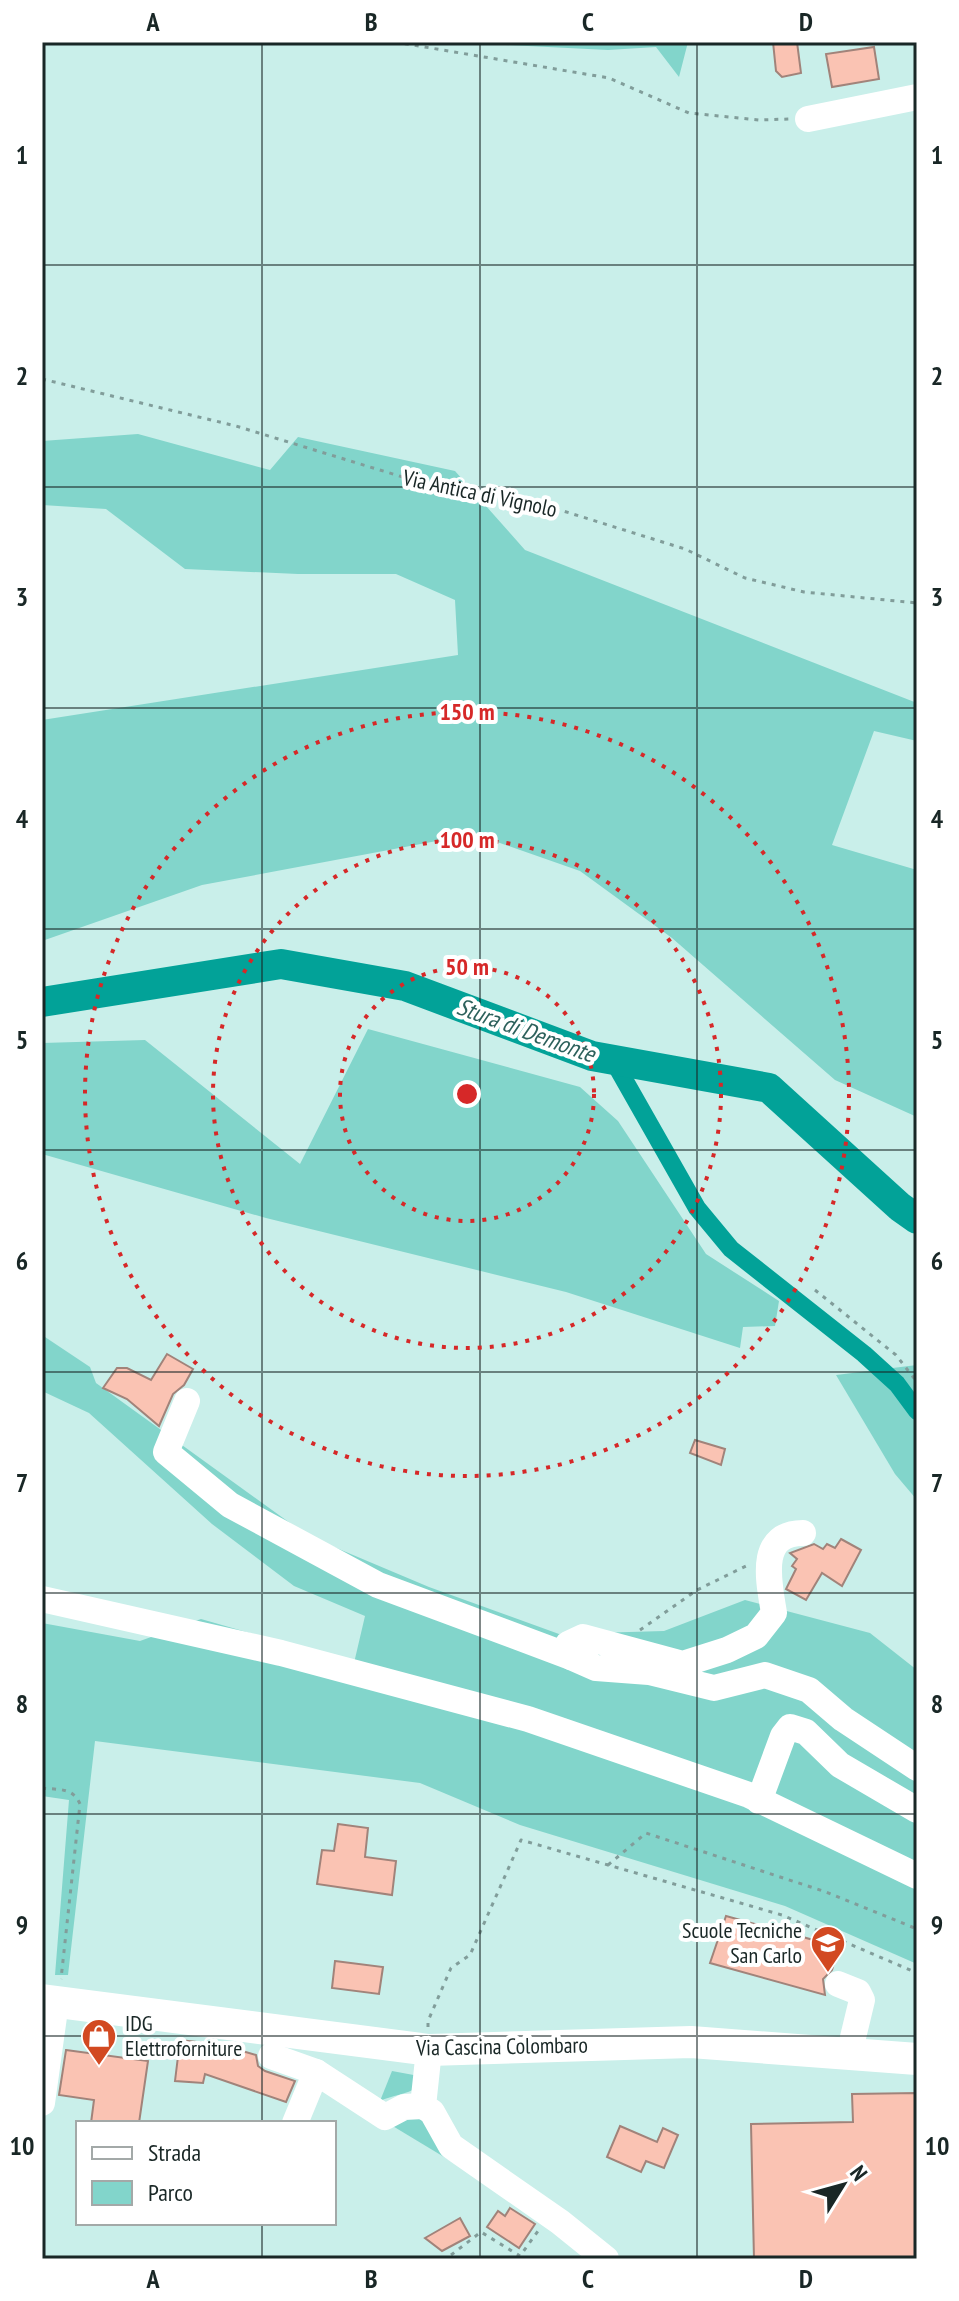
<svg xmlns="http://www.w3.org/2000/svg" width="959" height="2301" font-family="'PT Sans Narrow',sans-serif">
  <rect width="100%" height="100%" fill="#c9efea"/>
  <g fill="#82d5cb">
    <polygon points="446,42 688,42 679,77 656,47 608,50"/>
    <polygon points="138,434 270,470 298,437 455,471 525,550 917,703 917,741 874,731 832,845 917,870 917,1117 835,1080 672,938 580,871 474,834 202,885 42,941 42,720 458,655 455,600 396,574 298,574 185,569 106,509 42,505 42,441"/>
    <polygon points="368,1029 580,1087 618,1121 706,1254 779,1301 775,1326 743,1327 740,1348 566,1292 266,1218 42,1154 42,1043 145,1040 300,1164"/>
    <polygon points="42,1335 90,1367 96,1383 308,1536 429,1587 559,1634 664,1631 745,1600 870,1633 917,1670 917,1964 785,1906 520,1825 420,1783 95,1741 68,1975 55,1975 69,1800 42,1796 42,1623 140,1641 201,1619 354,1663 365,1616 294,1586 212,1524 89,1413 42,1391"/>
    <polygon points="917,1365 917,1500 895,1474 836,1375"/>
    <path d="M 392,2071 L 419,2076 L 417,2087 C 407,2095 392,2095 380,2101 Z"/>
    <polygon points="420,2117 454,2163 391,2125 396,2121"/>
  </g>
  <g fill="none" stroke-linecap="round" stroke-linejoin="round">
    <polyline stroke="#02a298" stroke-width="18" points="613,1060 697,1208 731,1249 864,1354 897,1384 917,1411"/>
    <polyline stroke="#02a298" stroke-width="30" points="42,1002 281,964 405,986 592,1056 769,1088 900,1207 917,1219"/>
  </g>
  <g fill="#fac3b3" stroke="#a1837a" stroke-width="2">
    <polygon points="773,42 797,42 801,73 782,77 776,71"/>
    <polygon points="874,47 879,79 832,87 826,54"/>
    <polygon points="167,1354 193,1369 184,1385 173,1394 159,1426 127,1399 103,1388 117,1368 127,1368 151,1380"/>
    <polygon points="695,1440 725,1449 721,1465 690,1453"/>
    <polygon points="841,1539 861,1550 842,1586 822,1573 806,1600 786,1589 796,1569 792,1566 797,1559 790,1553 814,1544 823,1549 827,1544 835,1548"/>
    <polygon points="338,1824 368,1828 365,1857 396,1861 392,1895 317,1884 322,1850 334,1851"/>
    <polygon points="726,1916 839,1947 832,1970 823,1979 825,1995 710,1963"/>
    <polygon points="335,1961 383,1967 379,1994 332,1988"/>
    <polygon points="180,2040 222,2045 256,2055 258,2066 265,2071 295,2081 286,2102 205,2074 203,2083 175,2081"/>
    <polygon points="66,2050 148,2061 139,2123 91,2123 94,2100 59,2095"/>
    <polygon points="917,2093 917,2259 754,2259 751,2124 853,2122 852,2094"/>
    <polygon points="620,2126 657,2142 663,2128 678,2135 664,2168 646,2161 641,2172 607,2157"/>
    <polygon points="510,2208 535,2224 519,2248 487,2227 498,2211 505,2216"/>
    <polygon points="460,2218 470,2236 442,2251 425,2238"/>
  </g>
  <g fill="none" stroke-linecap="round" stroke-linejoin="round">
    <g stroke="#819d9a" stroke-width="3" stroke-dasharray="4 6" stroke-linecap="butt">
      <polyline points="395,42 609,78 689,113 759,120 789,119"/>
      <polyline points="42,379 236,426 419,482 528,500 685,549 745,578 804,592 917,603"/>
      <polyline points="815,1290 896,1355 917,1382"/>
      <polyline points="640,1630 697,1590 750,1564"/>
      <path d="M 42,1788 C 58,1790 73,1787 80,1804 L 61,1979"/>
      <polyline points="608,1865 646,1833 826,1892 917,1929"/>
      <polyline points="428,2027 428,2021 451,1968 470,1955 521,1840 782,1915 917,1973"/>
      <polyline points="451,2255 481,2232 520,2256 538,2231"/>
    </g>
    <g stroke="#fff" stroke-width="26">
      <polyline points="808,119 917,97"/>
      <polyline points="187,1401 166,1452 230,1505 378,1585 571,1657"/>
      <path d="M 803,1533 C 757,1533 769,1582 774,1613 L 756,1636 L 727,1650 L 683,1664 L 583,1637 L 568,1644 L 571,1657 L 596,1668 L 649,1672 L 714,1688 L 765,1675 L 809,1690 L 843,1719 L 917,1768"/>
      <polyline points="42,1599 281,1653 528,1719 749,1795 917,1876"/>
      <polyline points="759,1801 783,1736 790,1727 806,1732 840,1765 917,1810"/>
      <polyline points="838,1984 858,1992 862,2000 849,2054"/>
      <polyline points="429,2050 423,2106 432,2112 451,2146 560,2222 606,2259"/>
      <polyline points="271,2056 316,2072"/>
      <polyline points="42,2103 56,2002"/>
      <polyline points="295,2123 316,2072 385,2117 404,2107 423,2106"/>
    </g>
    <polyline stroke="#fff" stroke-width="32" points="42,2000 429,2050 691,2042 917,2059"/>
  </g>
  <path fill="none" stroke="#192726" stroke-width="2" stroke-opacity="0.55" d="M 262,42 L 262,2123M 480,42 L 480,2259M 697,42 L 697,2259M 42,265 L 917,265M 42,487 L 917,487M 42,708 L 917,708M 42,929 L 917,929M 42,1150 L 917,1150M 42,1372 L 917,1372M 42,1593 L 917,1593M 42,1814 L 917,1814M 42,2036 L 917,2036M 262,2223 L 262,2259"/>
  <g fill="none" stroke="#d62828" stroke-width="4" stroke-dasharray="4 8">
    <circle cx="467" cy="1094" r="127"/>
    <circle cx="467" cy="1094" r="254"/>
    <circle cx="467" cy="1094" r="382"/>
  </g>
  <defs>
    <g id="school-pin" transform="scale(1.8)"><path d="M0 17L-7.5 6A9.5 9.5 0 1 1 7.5 6Z" fill="#d24921" stroke="#fff"/><path d="M0-5L7-2L0 1L-7-2ZM-4 1L0 2.5L4 1V4Q0 6-4 4Z" fill="#fff"/></g>
    <g id="shop-pin" transform="scale(1.8)"><path d="M0 17L-7.5 6A9.5 9.5 0 1 1 7.5 6Z" fill="#d24921" stroke="#fff"/><path d="M-5-2.5h2.3a2.7 3.5 0 0 1 5.4 0H5L5.5 6h-11ZM-1.5-2.5h3a1.5 2.3 0 0 0-3 0Z" fill="#fff"/></g>
  </defs>
  <g fill-rule="evenodd">
    <use href="#school-pin" x="828" y="1943"/>
    <use href="#shop-pin" x="99" y="2036"/>
  </g>
  <g text-anchor="middle" dominant-baseline="central" stroke-width="8" stroke-linejoin="round" paint-order="stroke">
    <g font-size="22" fill="#192726" stroke="#fff">
      <text transform="translate(480 493) rotate(12)">Via Antica di Vignolo</text>
      <text transform="translate(502 2046) rotate(-1)">Via Cascina Colombaro</text>
    </g>
    <g font-size="22" fill="#192726" stroke="#fff" text-anchor="end">
      <text x="802" y="1930">Scuole Tecniche<tspan x="802" dy="25">San Carlo</tspan></text>
      <text x="125" y="2023" text-anchor="start">IDG<tspan x="125" dy="25">Elettroforniture</tspan></text>
    </g>
    <g font-size="24" font-style="italic" fill="#2d615c" stroke="#fff">
      <text transform="translate(526 1030) rotate(20)">Stura di Demonte</text>
    </g>
  </g>
  <circle cx="467" cy="1094" r="12" fill="#d62828" stroke="#fff" stroke-width="4"/>
  <g font-size="24" text-anchor="middle" font-weight="bold" fill="#d62828" stroke="#fff" stroke-width="8" stroke-linejoin="round" paint-order="stroke">
    <text x="467" y="720">150 m</text>
    <text x="467" y="848">100 m</text>
    <text x="467" y="975">50 m</text>
  </g>
  <rect width="959" height="2301" fill="none" stroke="#ffffff" stroke-width="88"/>
  <rect x="76" y="2121" width="260" height="104" fill="#ffffff" stroke="#a3a9a8" stroke-width="2"/>
  <rect x="92" y="2147" width="40" height="12" fill="#ffffff" stroke="#a3a9a8" stroke-width="2"/>
  <text x="148" y="2161" font-size="24" fill="#192726">Strada</text>
  <rect x="92" y="2181" width="40" height="24" fill="#82d5cb" stroke="#a3a9a8" stroke-width="2"/>
  <text x="148" y="2201" font-size="24" fill="#192726">Parco</text>
  <g transform="translate(843 2185) rotate(53)" stroke="#ffffff" stroke-width="6" paint-order="stroke">
  <path d="M0-6L14 30L0 20L-14 30Z" fill="#192726"/>
  <text y="-12" font-size="22" font-weight="bold" text-anchor="middle" fill="#192726">N</text>
  </g>
  <rect x="44" y="44" width="871" height="2213" fill="none" stroke="#192726" stroke-width="3"/>
  <g font-size="26" text-anchor="middle" font-weight="bold" fill="#192726">
    <text x="153" y="31">A</text>
    <text x="371" y="31">B</text>
    <text x="588" y="31">C</text>
    <text x="806" y="31">D</text>
    <text x="22" y="164">1</text>
    <text x="937" y="164">1</text>
    <text x="22" y="385">2</text>
    <text x="937" y="385">2</text>
    <text x="22" y="606">3</text>
    <text x="937" y="606">3</text>
    <text x="22" y="828">4</text>
    <text x="937" y="828">4</text>
    <text x="22" y="1049">5</text>
    <text x="937" y="1049">5</text>
    <text x="22" y="1270">6</text>
    <text x="937" y="1270">6</text>
    <text x="22" y="1492">7</text>
    <text x="937" y="1492">7</text>
    <text x="22" y="1713">8</text>
    <text x="937" y="1713">8</text>
    <text x="22" y="1934">9</text>
    <text x="937" y="1934">9</text>
    <text x="22" y="2155">10</text>
    <text x="937" y="2155">10</text>
    <text x="153" y="2288">A</text>
    <text x="371" y="2288">B</text>
    <text x="588" y="2288">C</text>
    <text x="806" y="2288">D</text>
  </g>
</svg>
